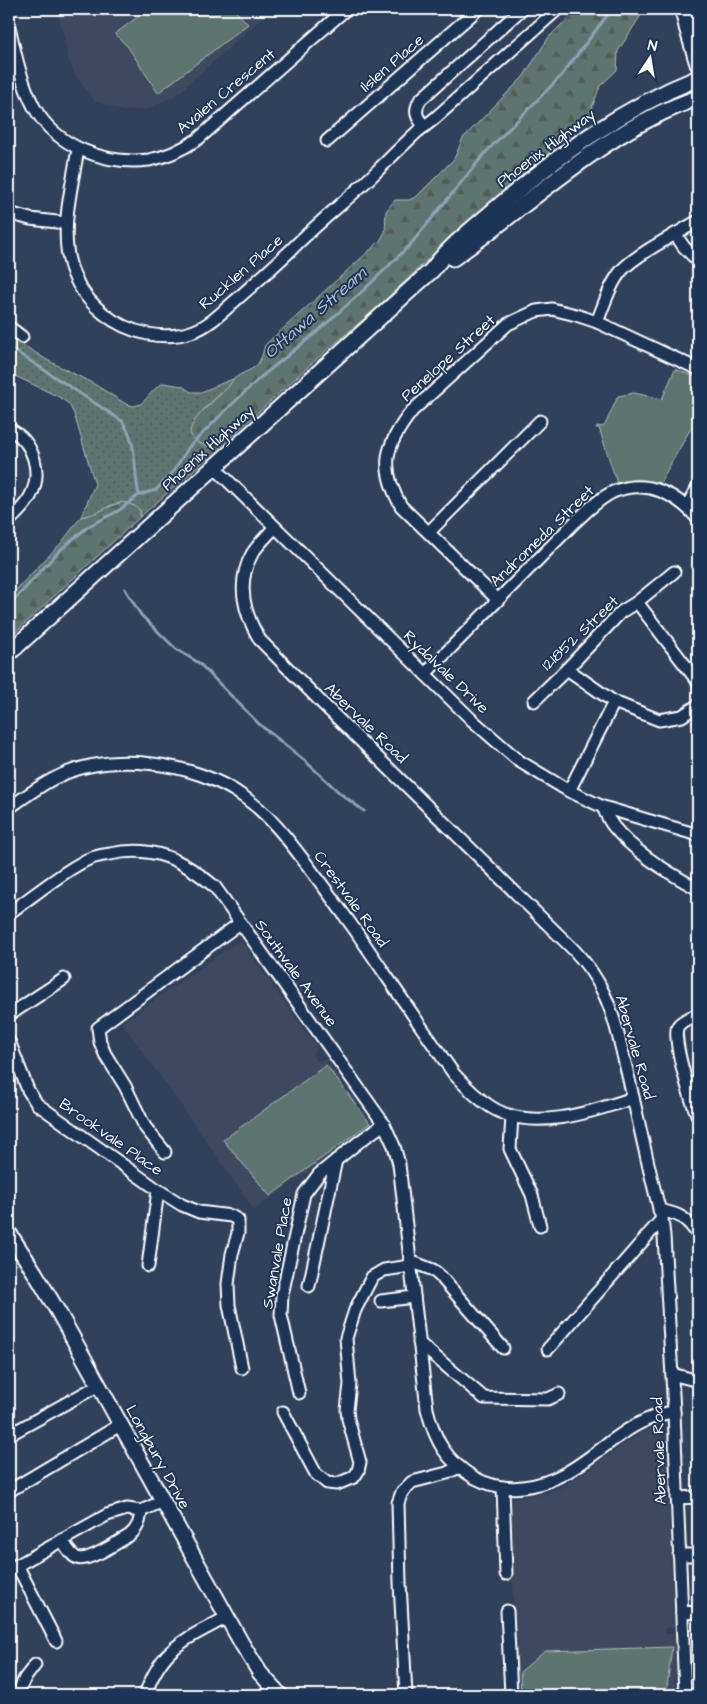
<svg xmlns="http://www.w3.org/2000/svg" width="707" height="1704" font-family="'Architects Daughter',sans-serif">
  <defs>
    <pattern id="grass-dots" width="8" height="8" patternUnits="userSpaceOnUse" patternTransform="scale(1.25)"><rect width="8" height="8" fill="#5d7470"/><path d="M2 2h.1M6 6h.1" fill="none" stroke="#535c5a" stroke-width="1.8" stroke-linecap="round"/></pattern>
    <pattern id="forest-firs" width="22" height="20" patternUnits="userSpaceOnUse" patternTransform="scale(1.25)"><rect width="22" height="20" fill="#5d7470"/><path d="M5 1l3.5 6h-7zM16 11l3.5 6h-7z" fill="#535c5a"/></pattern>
  </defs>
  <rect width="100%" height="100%" fill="#30415c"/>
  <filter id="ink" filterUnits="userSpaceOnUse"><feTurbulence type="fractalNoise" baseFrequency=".02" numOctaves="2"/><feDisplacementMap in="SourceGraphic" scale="10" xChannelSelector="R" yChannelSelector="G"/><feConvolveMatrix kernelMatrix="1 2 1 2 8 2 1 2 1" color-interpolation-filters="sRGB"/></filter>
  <g filter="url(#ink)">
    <g fill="#3d4a5f">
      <polygon points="57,9 272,9 176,95 149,109 122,111 95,101 74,74 69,61"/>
      <polygon points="240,940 317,1048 312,1054 316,1061 325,1059 373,1125 254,1210 178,1101 122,1023"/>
      <polygon points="658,1426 666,1451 674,1627 665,1628 666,1634 674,1634 676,1646 674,1695 518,1695 509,1508 514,1498 550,1493 567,1484 639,1434"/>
    </g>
    <polygon fill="url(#grass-dots)" stroke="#aebab8" points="9,336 47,360 94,384 126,404 134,406 141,404 158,386 164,383 182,386 191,392 201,392 235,378 229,386 205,408 195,422 198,443 218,449 140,517 140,510 113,504 94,515 81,517 95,484 74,414 69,404 59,397 9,373"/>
    <g fill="url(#forest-firs)" stroke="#aebab8">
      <path d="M 580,9 L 645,9 L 618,51 L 617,70 L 600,86 L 590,113 L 577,129 L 500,194 L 443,245 L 377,308 L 319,357 L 218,449 C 209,446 196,445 191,435 C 185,422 220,396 228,387 C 231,384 232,380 235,378 C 241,373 250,371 256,366 C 261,361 263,352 265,345 L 380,241 L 385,232 L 386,211 L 395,200 L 409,200 L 417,196 L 454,159 L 463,138 L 523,77 L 549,37 L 573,13 Z"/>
      <path d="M 123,502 L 135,506 L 140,510 L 140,517 L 9,638 L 9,597 L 62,542 L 81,517 C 98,514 107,506 123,502 Z"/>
    </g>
    <g fill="#5d7470" stroke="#aebab8">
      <polygon points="148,9 234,9 248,24 158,93 128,47 115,34"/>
      <polygon points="675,369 698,378 698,401 694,411 698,416 698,433 691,428 660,483 617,483 599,428 596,428 597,426 602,427 605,425 618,396 634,393 662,399"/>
      <polygon points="326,1065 370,1123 270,1196 223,1140"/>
      <polygon points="672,1647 666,1695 521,1695 520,1672 545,1651"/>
    </g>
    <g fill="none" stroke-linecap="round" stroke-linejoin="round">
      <g stroke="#8aa4b3" stroke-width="3">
        <path d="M 9,347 L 122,421 C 138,443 133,469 139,495"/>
        <polyline points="125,589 141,615 176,649 199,663 259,724 304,760 341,794 364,811"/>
        <polyline points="9,606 58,552 73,539 89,526 118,511 139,495 156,490 173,472 189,447 225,411 261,377 318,331 366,288 410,245 486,152 561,76 612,9"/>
      </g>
      <g stroke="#fff" stroke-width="15">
        <g id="minor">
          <path d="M 9,26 C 15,54 21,82 34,107 C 56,147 105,165 149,160 C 167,157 183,149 198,139 L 346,9"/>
          <path d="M 425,126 C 416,118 414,111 420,100 L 522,9"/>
          <polyline points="327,141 478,9"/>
          <path d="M 78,149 C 68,210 48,269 104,314 C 128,333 164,342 194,331 C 210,325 223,311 236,300 C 254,284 272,268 290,251 C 317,223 349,199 376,172 C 390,158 403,145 417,132 L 434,119 L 558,9"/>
          <polyline points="9,213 30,219 66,223"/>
          <polyline points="675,234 684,247 698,261"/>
          <path d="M 597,322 C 604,305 610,284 622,270 C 638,253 678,233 698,221"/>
          <polyline points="9,327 22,337"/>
          <path d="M 9,429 C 34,441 43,473 30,497 C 25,506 16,514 9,521"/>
          <polyline points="214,467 472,720 519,761 569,791 603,807 698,835"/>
          <polyline points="687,506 698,487"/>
          <path d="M 275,527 C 267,536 258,544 252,554 C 236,583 244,614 260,640 L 323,704 L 574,950 C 586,963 597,978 604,994 C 615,1017 620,1043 626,1067 C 638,1117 648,1169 662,1219 L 664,1236 L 674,1412 L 685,1695"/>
          <polyline points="429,532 540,421"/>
          <path d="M 498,600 L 401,506 C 379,467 385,445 412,411 L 508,324 L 536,311 L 552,309 L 576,315 L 597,322 L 698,369"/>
          <polyline points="637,602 698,682"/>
          <polyline points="567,669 614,702 659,720 682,716 698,705"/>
          <path d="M 425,674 L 574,523 C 586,512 598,499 613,492 C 646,478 677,494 698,519"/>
          <polyline points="534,701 567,669 621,612 637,602 674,572"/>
          <polyline points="569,791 614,702"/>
          <path d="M 603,807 C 606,814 609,821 614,827 C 634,852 670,874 698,889"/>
          <path d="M 9,808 C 23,798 38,787 53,779 C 109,750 194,761 244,797 C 270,815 289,841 308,866 C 324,887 340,909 355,930 C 388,978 420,1026 454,1074 C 465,1086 477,1098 491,1107 C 531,1133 592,1112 633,1098"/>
          <path d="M 9,913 C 32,897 57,876 81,863 C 89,858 101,855 110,854 C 153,845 182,859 215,887 L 384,1124 L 394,1146 L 399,1164 L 427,1409 C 435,1441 446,1461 475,1478 C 490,1486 507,1489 523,1487 C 584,1481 616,1419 674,1412"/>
          <path d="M 698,1014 C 692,1017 682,1020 678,1026 C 671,1038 692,1103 698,1117"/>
          <polyline points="9,1015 64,979"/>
          <polyline points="9,1041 28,1090 37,1104 158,1190 182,1205 199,1212 231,1216 238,1220 238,1233 232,1254 228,1284 229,1305 242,1368"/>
          <polyline points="512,1116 510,1149 532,1195 540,1226"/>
          <polyline points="165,1152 145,1127 125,1086 105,1054 100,1042 98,1028 240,923"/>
          <path d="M 659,1210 C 680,1214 687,1218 698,1235"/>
          <polyline points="410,1261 433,1270 441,1277 503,1348"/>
          <polyline points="148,1266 158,1190"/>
          <polyline points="309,1286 336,1160"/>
          <polyline points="381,1301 414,1297"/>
          <polyline points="419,1343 484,1398 548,1399 559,1394"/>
          <polyline points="548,1349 662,1219"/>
          <polyline points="672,1374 698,1381"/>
          <polyline points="299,1393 281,1315 282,1295 304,1194 319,1174 360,1141 384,1124"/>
          <polyline points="283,1412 316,1474 327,1483 337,1484 354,1477 358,1471 360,1462 348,1419 347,1410 350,1384 346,1338 355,1310 372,1277 384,1270 410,1266"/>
          <polyline points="9,1435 99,1385"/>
          <polyline points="503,1487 506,1574"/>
          <polyline points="9,1491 120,1425"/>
          <polyline points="677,1498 698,1497"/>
          <path d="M 62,1540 C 66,1546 70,1555 77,1558 C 88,1563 119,1541 130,1535 C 138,1528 140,1521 141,1511"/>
          <polyline points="679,1555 698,1555"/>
          <polyline points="17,1565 56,1641"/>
          <polyline points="9,1570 107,1515 127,1509 141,1511 163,1501"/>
          <polyline points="507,1611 511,1695"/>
          <polyline points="682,1613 698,1612"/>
          <polyline points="17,1695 25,1678 35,1665"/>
          <path d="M 145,1695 C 163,1645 184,1641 227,1617"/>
          <polyline points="406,1695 400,1583 398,1503 402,1492 412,1482 447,1473 459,1467"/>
        </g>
      </g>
      <g stroke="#fff" stroke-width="18">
        <polyline id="tertiary" points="9,1233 35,1273 60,1315 242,1644 260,1673 280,1695"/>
      </g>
      <g stroke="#fff" stroke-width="19">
        <g id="secondary">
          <polyline points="683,9 687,27 698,64"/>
          <path d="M 453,258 C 532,203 605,129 698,98"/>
          <path d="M 9,653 L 432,270 C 449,247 471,230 492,212 C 556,157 620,109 698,78"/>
        </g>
      </g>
      <use href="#minor" stroke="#1d3557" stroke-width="11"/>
      <use href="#tertiary" stroke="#1d3557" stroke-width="14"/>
      <use href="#secondary" stroke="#1d3557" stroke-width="15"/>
    </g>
  </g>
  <g text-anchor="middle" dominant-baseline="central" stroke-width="4" stroke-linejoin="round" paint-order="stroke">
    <g font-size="16" fill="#fff" stroke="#1d3557">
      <text transform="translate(392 63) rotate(-41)">Ilslen Place</text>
      <text transform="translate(226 91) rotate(-40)">Avalen Crescent</text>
      <text transform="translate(546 148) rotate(-37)">Phoenix Highway</text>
      <text transform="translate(241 272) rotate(-41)">Rucklen Place</text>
      <text transform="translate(448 358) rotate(-42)">Penelope Street</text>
      <text transform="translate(208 448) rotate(-42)">Phoenix Highway</text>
      <text transform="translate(542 536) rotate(-44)">Andromeda Street</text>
      <text transform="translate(580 633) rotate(-44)">121852 Street</text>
      <text transform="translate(446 672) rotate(44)">Rydalvale Drive</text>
      <text transform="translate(366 723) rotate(44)">Abervale Road</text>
      <text transform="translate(351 899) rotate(54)">Crestvale Road</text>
      <text transform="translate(296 973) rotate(54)">Southvale Avenue</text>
      <text transform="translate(635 1047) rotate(74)">Abervale Road</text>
      <text transform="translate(111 1137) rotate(35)">Brookvale Place</text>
      <text transform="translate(277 1253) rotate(-80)">Swanvale Place</text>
      <text transform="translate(659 1451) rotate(-92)">Abervale Road</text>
      <text transform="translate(158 1457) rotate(61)">Longbury Drive</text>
    </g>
    <g font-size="18" font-style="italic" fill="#b1c3cd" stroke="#1d3557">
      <text transform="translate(315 313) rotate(-41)">Ottawa Stream</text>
    </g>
  </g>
  <rect width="707" height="1704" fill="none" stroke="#1d3557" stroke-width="30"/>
  <rect x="15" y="15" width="677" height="1674" fill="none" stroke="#fff" stroke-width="2" filter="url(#ink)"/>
  <g transform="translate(650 58) rotate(12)" stroke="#1d3557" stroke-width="4" paint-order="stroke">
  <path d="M0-4L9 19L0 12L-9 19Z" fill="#ffffff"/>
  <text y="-8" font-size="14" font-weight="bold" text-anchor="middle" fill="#ffffff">N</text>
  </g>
</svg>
